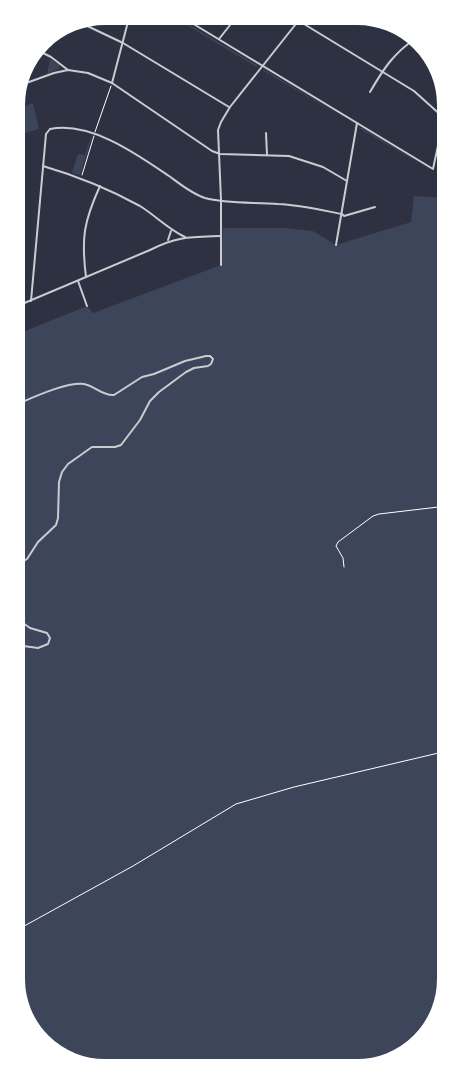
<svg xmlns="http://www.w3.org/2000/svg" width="462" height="1085" font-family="Manrope,sans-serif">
  <rect width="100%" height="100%" fill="#2d3142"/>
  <g fill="#3c4559">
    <polygon points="168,14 171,14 258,66 257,67"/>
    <polygon points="50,59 59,65 59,69 47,74"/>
    <polygon points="262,70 265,70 354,124"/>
    <polygon points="33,103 39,129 22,134 24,106"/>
    <polygon points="359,128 362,128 434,172"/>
    <polygon points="91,137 92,137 80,175 72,173 78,154 85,155"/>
    <polygon points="414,196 446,198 448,985 426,1040 380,1068 88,1070 41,1044 17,1003 15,335 87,306 93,313 221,265 223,228 284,228 313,231 336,245 411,222"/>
  </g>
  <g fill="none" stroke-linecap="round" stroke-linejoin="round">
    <g stroke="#fff" stroke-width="1">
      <polyline points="95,132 111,86"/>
      <polyline points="82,175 94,136"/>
      <polyline points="344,567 343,558 336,546 338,542 373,516 379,514 447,506"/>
      <polyline points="17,930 133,866 236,804 294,787 447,751"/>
    </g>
    <g stroke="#caccd0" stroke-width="2">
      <polyline points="177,14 433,169 445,113"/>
      <polyline points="299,21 414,91 444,118"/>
      <polyline points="81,23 123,43 229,107"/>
      <polyline points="219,39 238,15"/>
      <polyline points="35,49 51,57 68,70"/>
      <polyline points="112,83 130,14"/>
      <polyline points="18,86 54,73 68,70 88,73 112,83 212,151 220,154 289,156 323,167 347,181"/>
      <path d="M 370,92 C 384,68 393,54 416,38"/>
      <polyline points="266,133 267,155"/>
      <path d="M 43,166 C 77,176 109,189 140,206 C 156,216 168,229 185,237"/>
      <polyline points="168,240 171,231"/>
      <polyline points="336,245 357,123"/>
      <polyline points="221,265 221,200 218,130 221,122 230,107 303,15"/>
      <path d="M 86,277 C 81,238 84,221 100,186"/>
      <polyline points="78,281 87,306"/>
      <path d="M 31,301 L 46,134 L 50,129 C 91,121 138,155 169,176 C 180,184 192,194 205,198 C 227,204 255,202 278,204 C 300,205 321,210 342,214 L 344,216 L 375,207"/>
      <path d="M 15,307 L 150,250 C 177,236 191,237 220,236"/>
      <path d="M 15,405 C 32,398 65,382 84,384 C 95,386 102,396 114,395 L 142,377 L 154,374 L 185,361 L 206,356 L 210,356 L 213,359 L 211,364 L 208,366 L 194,368 L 186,372 L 159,392 L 150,401 L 140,420 L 121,445 L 115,447 L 92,447 L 68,464 L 62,472 L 59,482 L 58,518 L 56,525 L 38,542 L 27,559 L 22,562 L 15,561"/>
      <polyline points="16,618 30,628 47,633 50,638 48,644 38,648 16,645"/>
    </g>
  </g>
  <path d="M0 0H462V1085H0ZM105 22H357A83 83 0 0 1 440 105V979A83 83 0 0 1 357 1062H105A83 83 0 0 1 22 979V105A83 83 0 0 1 105 22Z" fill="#fff" fill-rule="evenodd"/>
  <path fill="none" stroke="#fff" stroke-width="6" d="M105 22H357A83 83 0 0 1 440 105V979A83 83 0 0 1 357 1062H105A83 83 0 0 1 22 979V105A83 83 0 0 1 105 22Z"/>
</svg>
